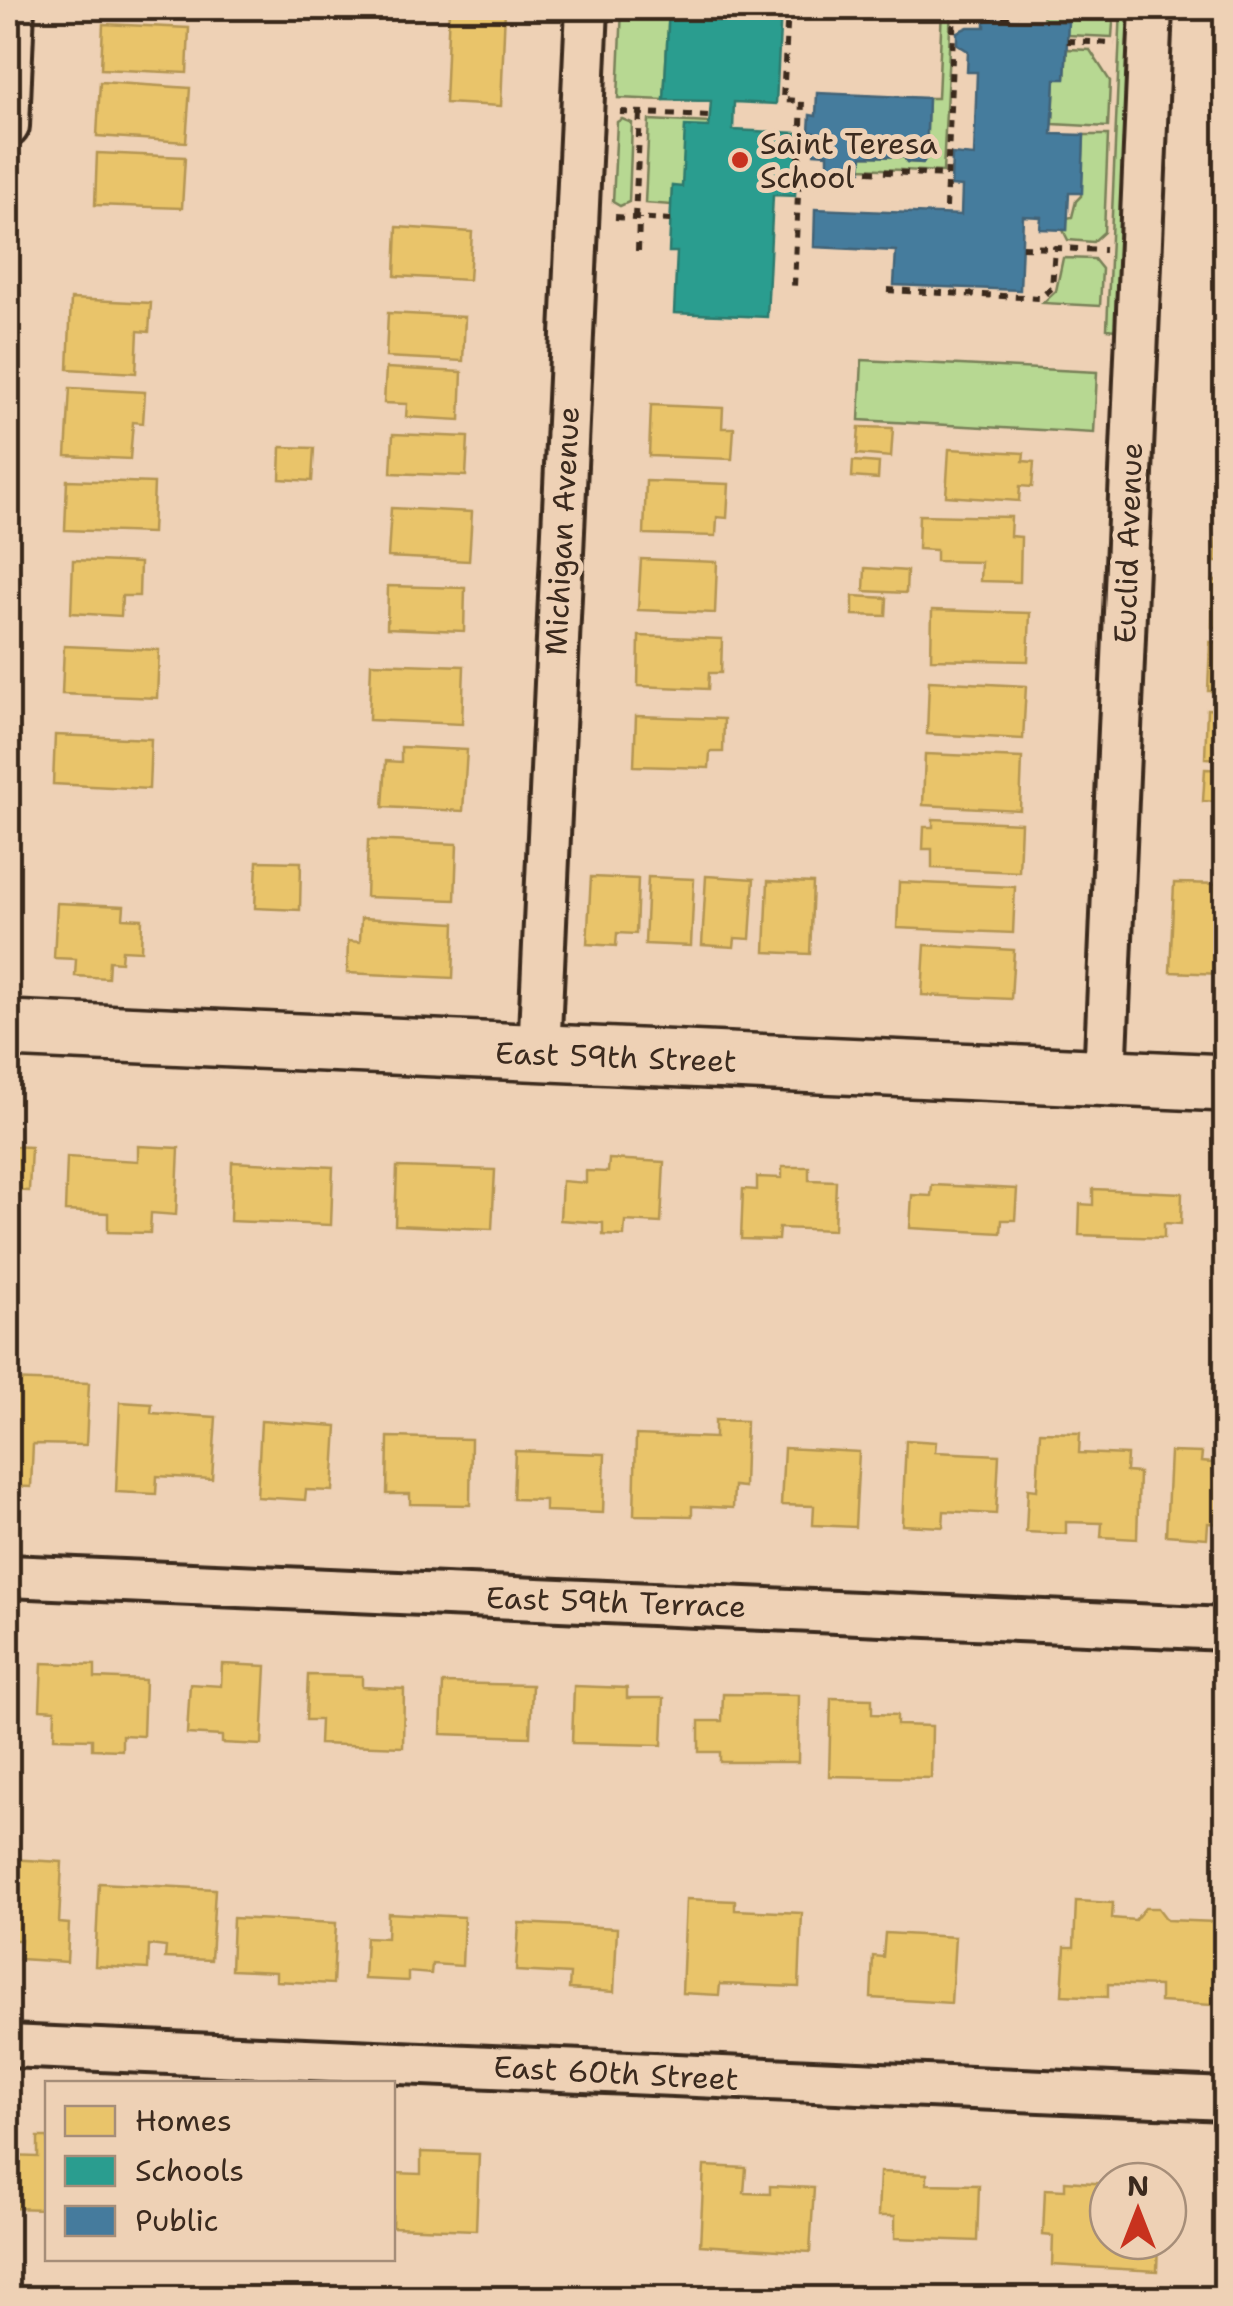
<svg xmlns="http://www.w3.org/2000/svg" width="1233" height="2306" font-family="'Shantell Sans',sans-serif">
  <rect width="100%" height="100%" fill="#eed1b5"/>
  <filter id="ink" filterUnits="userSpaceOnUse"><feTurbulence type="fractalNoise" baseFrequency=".01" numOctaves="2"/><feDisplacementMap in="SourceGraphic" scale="20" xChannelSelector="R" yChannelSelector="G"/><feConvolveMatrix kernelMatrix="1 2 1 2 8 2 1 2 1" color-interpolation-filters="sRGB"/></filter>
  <g filter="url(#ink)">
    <g fill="#b7d892" stroke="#798158" stroke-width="2.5">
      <polygon points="622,8 669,8 664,100 618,98"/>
      <polygon points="942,8 951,8 943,172 861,168 862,156 904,157 907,162 922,163 926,158 928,98 938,98"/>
      <polygon points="1044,8 1114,8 1112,37 1067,35 1067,22 1043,21"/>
      <polygon points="1121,8 1132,8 1116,330 1107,329"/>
      <polygon points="1067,49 1090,50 1110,81 1108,127 1053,124 1055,79 1065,78"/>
      <polygon points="622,119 632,123 629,202 620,206 613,202 617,122"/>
      <polygon points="649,120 710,123 682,187 672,187 671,205 645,203"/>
      <polygon points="1084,135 1108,135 1104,232 1093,242 1068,240 1063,230 1067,230 1067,218 1072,217 1076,201 1081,196"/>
      <polygon points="1063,258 1094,259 1102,269 1100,306 1043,303 1056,291"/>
      <polygon points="862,360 1097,372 1094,433 859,420"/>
    </g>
    <g fill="#e9c46a" stroke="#b59653" stroke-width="2.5">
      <polygon points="449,8 505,8 501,106 445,103"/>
      <polygon points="103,24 189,28 187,73 101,69"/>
      <polygon points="1216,35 1226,36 1226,84 1214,83"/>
      <polygon points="100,82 190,88 186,142 97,136"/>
      <polygon points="97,153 185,157 182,208 95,205"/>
      <polygon points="397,227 472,232 469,280 395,276"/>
      <polygon points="71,299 151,303 149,332 138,331 136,373 68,369"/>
      <polygon points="388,313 465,317 463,361 386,357"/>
      <polygon points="386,368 462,372 460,420 406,417 407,404 384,403"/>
      <polygon points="70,388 145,392 143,423 133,422 130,459 66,456"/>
      <polygon points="651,405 723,408 722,428 734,428 732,459 649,456"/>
      <polygon points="859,427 893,428 891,457 857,454"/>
      <polygon points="393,434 468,437 466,476 391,473"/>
      <polygon points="1220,446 1226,446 1226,492 1218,492"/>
      <polygon points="281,447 314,448 312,481 280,479"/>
      <polygon points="949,449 1024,453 1023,461 1034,462 1032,487 1020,486 1019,501 946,496"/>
      <polygon points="853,461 879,463 878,479 852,477"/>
      <polygon points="67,480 154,483 152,533 65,530"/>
      <polygon points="646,481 729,484 727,518 717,517 716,536 644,534"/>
      <polygon points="391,508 472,512 469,561 388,557"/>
      <polygon points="919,515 1011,517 1010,536 1021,537 1020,582 980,581 981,562 936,561 936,550 918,549"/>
      <polygon points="1217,515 1226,515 1226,562 1215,562"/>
      <polygon points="641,559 717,562 715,613 638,610"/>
      <polygon points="73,560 140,563 139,596 122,596 121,616 71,613"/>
      <polygon points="865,568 907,571 906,593 864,591"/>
      <polygon points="1213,581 1226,581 1226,627 1212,627"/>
      <polygon points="388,586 465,588 464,631 387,628"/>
      <polygon points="853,596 887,598 886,616 853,615"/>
      <polygon points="932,610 1030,613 1028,661 931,659"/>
      <polygon points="639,636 722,639 721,673 709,673 708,689 638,686"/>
      <polygon points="1210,642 1226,643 1226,691 1208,691"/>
      <polygon points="64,646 159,650 157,698 62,694"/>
      <polygon points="371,663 464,666 462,724 369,720"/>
      <polygon points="929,681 1026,686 1023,739 927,734"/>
      <polygon points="1207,709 1226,710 1226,759 1205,758"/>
      <polygon points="636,716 724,719 723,752 710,752 709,768 634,766"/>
      <polygon points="55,735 151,739 149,789 53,784"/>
      <polygon points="401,747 467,750 463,811 383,807 386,761 401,762"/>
      <polygon points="925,754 1022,758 1020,810 923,805"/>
      <polygon points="1205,769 1226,770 1226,820 1216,820 1217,802 1203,801"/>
      <polygon points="933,819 1021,823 1019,872 932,868 932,849 923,849 924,827 933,827"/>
      <polygon points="368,840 457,844 455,900 366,897"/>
      <polygon points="257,861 301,862 300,910 255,908"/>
      <polygon points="706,876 754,879 750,939 735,938 734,947 702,945"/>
      <polygon points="591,877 638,879 636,934 617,933 616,946 587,944"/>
      <polygon points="648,877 694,879 691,946 645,944"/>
      <polygon points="768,881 813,883 810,954 765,952"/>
      <polygon points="899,882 1015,887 1013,933 897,928"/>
      <polygon points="1174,883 1226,884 1223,974 1170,972"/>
      <polygon points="57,903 124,906 123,918 142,919 141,951 122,950 121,962 109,961 108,978 75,976 76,959 54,958"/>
      <polygon points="361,918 455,923 453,978 347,973 348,941 360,942"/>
      <polygon points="925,945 1014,950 1011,999 922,995"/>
      <polygon points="8,1146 31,1147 29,1191 8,1190"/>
      <polygon points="138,1146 179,1148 176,1215 151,1213 150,1233 108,1232 108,1213 65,1211 67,1157 138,1161"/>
      <polygon points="609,1159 664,1162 661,1223 625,1221 624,1236 603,1235 603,1223 560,1220 562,1181 586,1183 586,1171 608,1172"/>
      <polygon points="232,1162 333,1167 331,1225 230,1221"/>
      <polygon points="397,1167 495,1170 492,1229 395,1225"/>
      <polygon points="782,1167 809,1167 809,1180 836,1181 834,1230 779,1228 778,1240 741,1239 743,1189 757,1190 757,1177 782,1178"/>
      <polygon points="932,1185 1017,1189 1015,1220 1002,1220 1001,1233 910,1228 912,1195 931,1196"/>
      <polygon points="1093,1189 1182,1193 1181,1224 1164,1223 1164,1238 1079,1235 1080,1204 1093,1205"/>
      <polygon points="8,1380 89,1383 86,1445 33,1444 31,1487 8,1486"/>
      <polygon points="120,1402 152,1404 151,1413 216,1417 212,1479 157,1476 156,1494 116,1492"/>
      <polygon points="715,1420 746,1421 744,1487 734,1486 733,1508 692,1506 692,1516 634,1515 636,1435 715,1438"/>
      <polygon points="261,1421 337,1426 333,1491 306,1490 305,1500 257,1497"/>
      <polygon points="1040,1432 1080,1433 1079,1453 1127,1455 1126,1472 1139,1473 1137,1539 1101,1537 1102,1523 1066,1522 1066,1534 1026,1532 1028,1489 1037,1490"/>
      <polygon points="388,1437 471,1439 470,1505 410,1504 410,1494 387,1494"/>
      <polygon points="906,1440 936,1442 935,1452 999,1455 996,1514 944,1511 943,1527 902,1525"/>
      <polygon points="784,1448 859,1452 855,1527 813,1525 814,1506 781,1505"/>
      <polygon points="515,1451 605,1454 603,1513 545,1511 545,1500 513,1499"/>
      <polygon points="1170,1452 1202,1453 1201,1462 1226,1464 1226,1524 1208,1523 1207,1538 1166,1535"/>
      <polygon points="42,1663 95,1665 95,1678 145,1680 143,1736 122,1735 122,1750 92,1749 92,1739 54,1738 55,1710 40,1709"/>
      <polygon points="222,1664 266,1666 262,1745 222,1743 222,1736 187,1734 190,1684 221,1686"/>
      <polygon points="308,1675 362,1676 362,1687 404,1689 403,1747 319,1744 320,1720 306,1720"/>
      <polygon points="443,1683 532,1685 530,1737 441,1734"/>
      <polygon points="574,1686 627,1688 627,1698 664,1698 662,1745 572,1743"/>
      <polygon points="723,1694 799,1695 798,1762 720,1762 720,1752 699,1752 699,1721 722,1721"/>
      <polygon points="831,1698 872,1699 872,1714 897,1715 897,1725 932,1726 931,1778 829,1776"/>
      <polygon points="8,1859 62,1862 59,1923 69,1924 67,1962 20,1959 21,1940 8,1940"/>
      <polygon points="99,1883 215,1889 211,1960 165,1958 166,1947 149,1945 148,1969 95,1966"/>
      <polygon points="686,1899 735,1901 735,1910 802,1913 799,1987 720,1984 719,1995 682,1993"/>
      <polygon points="1076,1901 1113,1903 1112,1918 1135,1920 1145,1908 1158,1908 1167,1920 1215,1922 1212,2005 1160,2002 1160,1986 1108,1984 1108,1997 1062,1995 1065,1947 1074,1947"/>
      <polygon points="388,1913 464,1917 462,1966 432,1964 431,1974 408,1972 408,1981 364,1979 366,1937 387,1938"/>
      <polygon points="233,1918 336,1923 333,1984 276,1981 276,1972 231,1970"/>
      <polygon points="519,1923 617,1928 614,1992 569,1989 570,1974 516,1971"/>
      <polygon points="885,1933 955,1937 951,2003 871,1998 873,1956 883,1957"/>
      <polygon points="38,2137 48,2137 48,2209 8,2208 8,2156 38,2157"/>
      <polygon points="421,2152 479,2154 476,2230 392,2227 394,2173 421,2174"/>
      <polygon points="704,2166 746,2168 744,2193 770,2194 770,2186 814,2188 810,2252 700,2245"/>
      <polygon points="880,2172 927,2174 927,2184 979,2185 977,2241 895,2238 895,2216 878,2216"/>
      <polygon points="1065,2181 1108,2184 1108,2241 1158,2241 1157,2271 1052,2265 1053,2236 1043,2235 1045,2189 1065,2190"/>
      <polygon points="1217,2188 1226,2188 1226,2277 1214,2276"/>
    </g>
    <polygon fill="#2a9d8f" stroke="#2f7a6d" stroke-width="2.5" points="669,8 781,8 776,104 734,102 733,130 798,133 795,196 773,195 767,317 674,313 677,252 669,252 672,186 682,187 685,126 709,127 711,101 664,100"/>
    <g fill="#457b9d" stroke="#426377" stroke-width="2.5">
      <polygon points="985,19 1068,22 1065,79 1055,79 1052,134 1084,135 1082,193 1069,193 1067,230 1040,229 1041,217 1023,216 1020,290 894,285 896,251 814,247 815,209 961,215 962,187 951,186 952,154 974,156 977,72 967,72 968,51 957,44 957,32 968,27 985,27"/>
      <polygon points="817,93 928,98 926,158 923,163 907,162 904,157 862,156 861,171 828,169 828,154 814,153 815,132 809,132 810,115 816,116"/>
    </g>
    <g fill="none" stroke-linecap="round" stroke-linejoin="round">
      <g stroke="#3b2a1e" stroke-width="48">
        <g id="street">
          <polyline points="8,126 13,8"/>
          <polyline points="539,1054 587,8"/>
          <polyline points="1105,1078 1151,8"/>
          <polyline points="8,1576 1226,1629"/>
          <polyline points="8,2046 1226,2099"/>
        </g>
      </g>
      <g stroke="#3b2a1e" stroke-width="62">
        <polyline id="secondary" points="8,1029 1226,1083"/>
      </g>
      <g stroke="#3b2a1e" stroke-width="6" stroke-dasharray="8 8" stroke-linecap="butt">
        <polyline points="788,8 783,100 802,101 794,287"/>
        <polyline points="954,15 1018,17"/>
        <polyline points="1067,41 1115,43"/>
        <polyline points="620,112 710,116"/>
        <polyline points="868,171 948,175"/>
        <polyline points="946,208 954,8"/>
        <polyline points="615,217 670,220"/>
        <polyline points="635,218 640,113"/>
        <polyline points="1022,247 1055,248"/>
        <polyline points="638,251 639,218"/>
        <polyline points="887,290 1040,298 1052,288 1055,248 1105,250"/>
      </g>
      <use href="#street" stroke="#eed1b5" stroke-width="40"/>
      <use href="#secondary" stroke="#eed1b5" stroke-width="55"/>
    </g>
  </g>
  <circle fill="#c8321e" stroke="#eed1b5" stroke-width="4" cx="740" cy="160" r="10"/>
  <g text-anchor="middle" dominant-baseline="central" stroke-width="10" stroke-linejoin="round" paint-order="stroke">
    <g font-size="30" fill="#3b2a1e" stroke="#eed1b5" text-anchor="start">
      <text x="760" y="143">Saint Teresa<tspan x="760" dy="34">School</tspan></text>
    </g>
    <g font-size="30" fill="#3b2a1e" stroke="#eed1b5">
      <text transform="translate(562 531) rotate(-87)">Michigan Avenue</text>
      <text transform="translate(1128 543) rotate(-88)">Euclid Avenue</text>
      <text transform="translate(616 1057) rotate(2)">East 59th Street</text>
      <text transform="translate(616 1602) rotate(2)">East 59th Terrace</text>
      <text transform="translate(616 2073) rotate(3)">East 60th Street</text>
    </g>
  </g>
  <rect width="1233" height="2306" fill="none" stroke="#eed1b5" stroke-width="40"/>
  <rect x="20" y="20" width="1193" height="2266" fill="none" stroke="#3b2a1e" stroke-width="4" filter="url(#ink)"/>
  <rect x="45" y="2081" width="350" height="180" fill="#eed1b5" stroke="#a68e79" stroke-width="2.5"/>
  <rect x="65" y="2106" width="50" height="30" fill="#e9c46a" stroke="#a68e79" stroke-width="2.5"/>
  <text x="135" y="2131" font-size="30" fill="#3b2a1e">Homes</text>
  <rect x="65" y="2156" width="50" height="30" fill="#2a9d8f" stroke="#a68e79" stroke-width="2.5"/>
  <text x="135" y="2181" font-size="30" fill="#3b2a1e">Schools</text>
  <rect x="65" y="2206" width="50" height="30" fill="#457b9d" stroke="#a68e79" stroke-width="2.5"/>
  <text x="135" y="2231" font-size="30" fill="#3b2a1e">Public</text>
  <g transform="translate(1138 2211)"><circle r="48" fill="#eed1b5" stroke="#a68e79" stroke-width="2.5"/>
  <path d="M0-8L18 38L0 25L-18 38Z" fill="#c8321e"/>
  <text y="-15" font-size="28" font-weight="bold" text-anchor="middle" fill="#3b2a1e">N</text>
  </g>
</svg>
